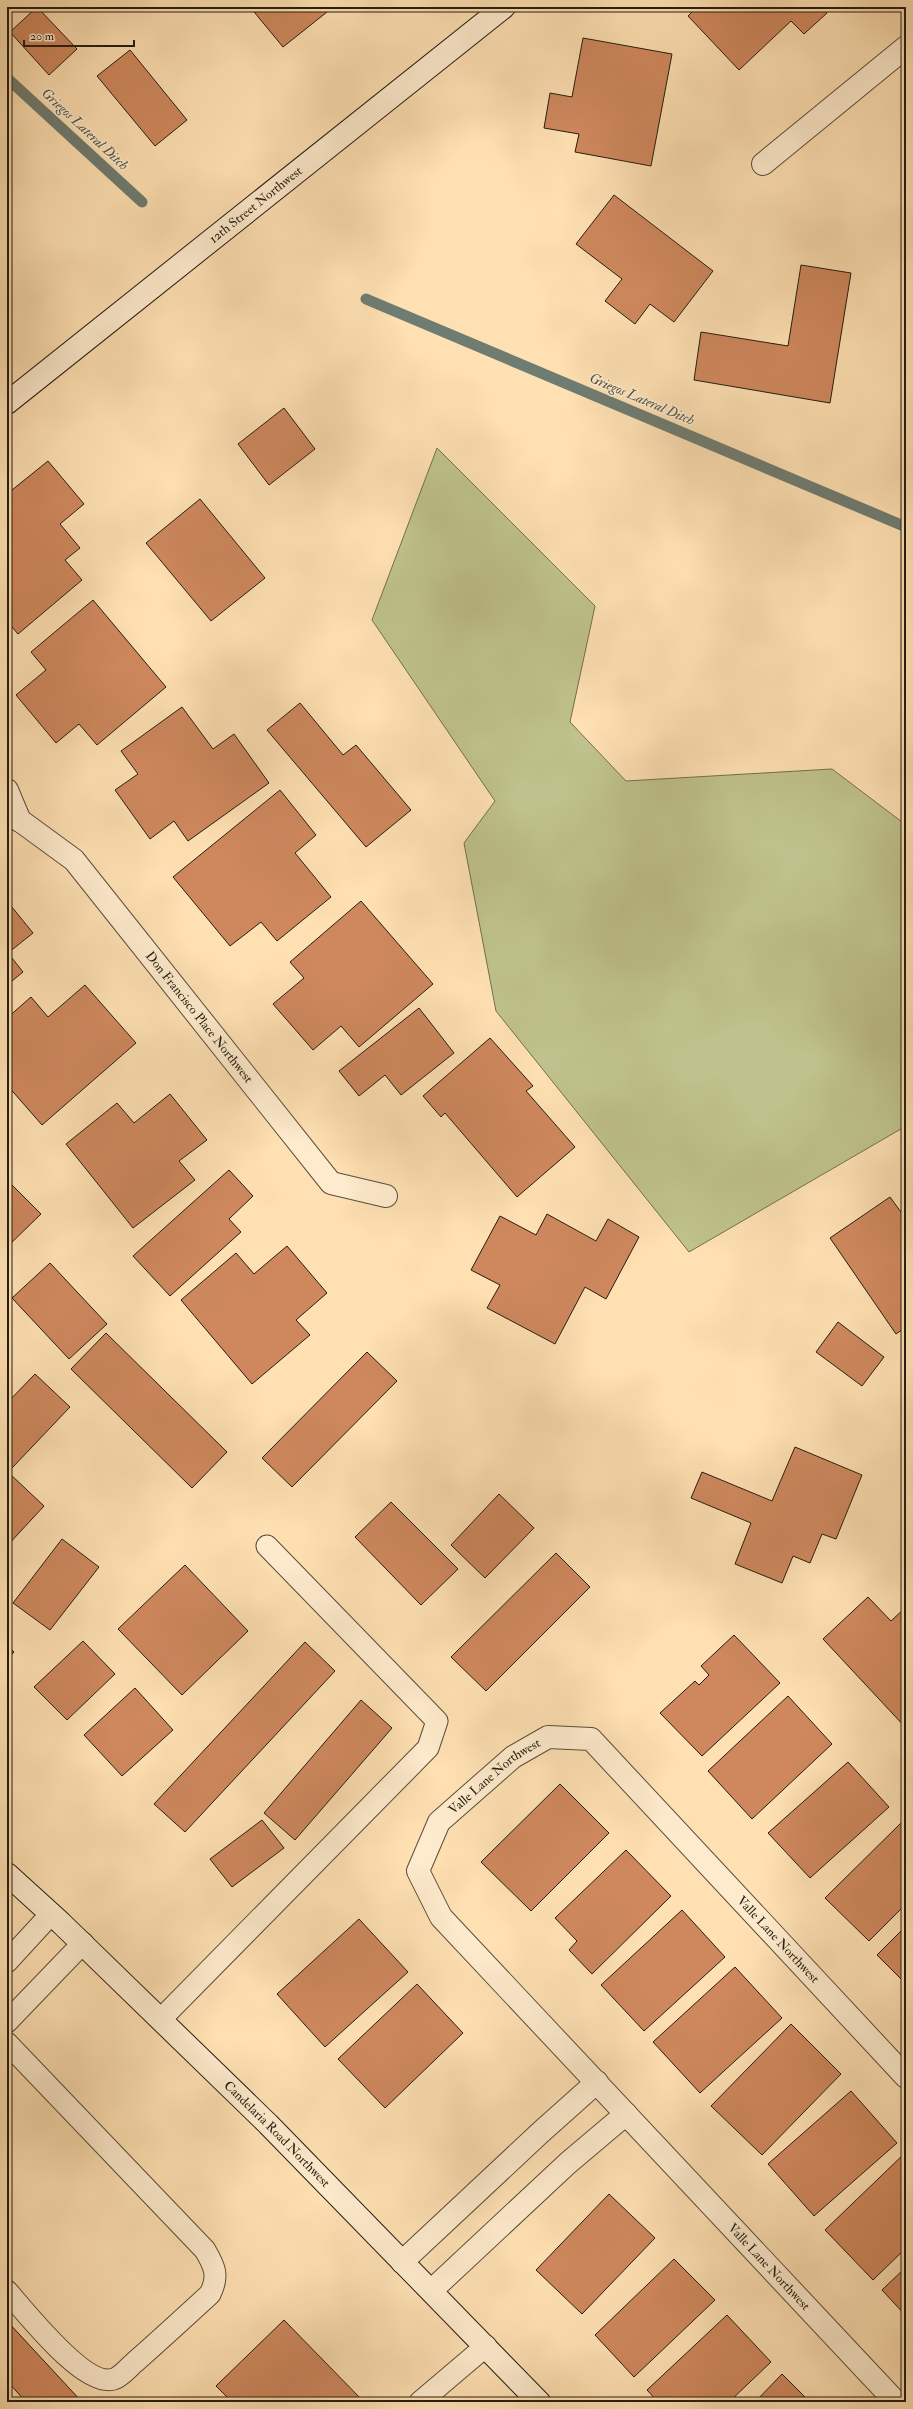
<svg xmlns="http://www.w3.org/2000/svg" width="913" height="2409" font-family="'IM FELL Double Pica',serif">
  <rect width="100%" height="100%" fill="#fee0b2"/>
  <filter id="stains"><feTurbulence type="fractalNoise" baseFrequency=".005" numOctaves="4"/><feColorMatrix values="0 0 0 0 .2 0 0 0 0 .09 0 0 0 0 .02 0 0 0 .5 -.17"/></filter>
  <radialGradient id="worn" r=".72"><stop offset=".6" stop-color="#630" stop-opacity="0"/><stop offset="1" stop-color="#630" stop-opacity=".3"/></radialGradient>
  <polygon fill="#bfc28c" stroke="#726f4e" points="437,448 595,606 570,722 626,781 832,769 906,825 906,1126 689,1252 496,1011 464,843 495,801 372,620"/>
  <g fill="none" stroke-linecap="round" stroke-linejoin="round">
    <g stroke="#6f7c72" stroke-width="11">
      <polyline points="7,78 142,202"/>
      <polyline points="366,299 906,527"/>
    </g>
  </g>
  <g fill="#cf885e" stroke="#251c11">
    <polygon points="37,7 77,49 49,75 10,32"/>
    <polygon points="250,7 331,7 332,8 283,47"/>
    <polygon points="697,7 821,7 827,13 804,34 791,21 739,70 688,16"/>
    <polygon points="583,38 672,54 651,166 575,152 579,134 544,128 550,93 572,97"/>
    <polygon points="130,50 187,120 155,146 97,76"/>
    <polygon points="614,195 713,271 674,322 650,304 635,324 605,301 622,279 576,244"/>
    <polygon points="801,265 851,273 830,403 694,380 701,332 788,346"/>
    <polygon points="284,408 315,449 269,485 238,444"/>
    <polygon points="48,461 84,504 60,524 80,548 65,560 82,580 18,634 7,621 7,494"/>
    <polygon points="200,499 265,578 211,621 146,543"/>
    <polygon points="93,600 166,687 97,745 79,724 56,743 16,695 46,670 31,652"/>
    <polygon points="300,703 343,755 356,745 411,810 366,847 267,730"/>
    <polygon points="182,707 213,749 234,734 269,783 188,841 174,821 150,839 115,790 138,774 121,751"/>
    <polygon points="280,790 316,835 295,853 331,897 277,941 261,922 230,946 173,877"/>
    <polygon points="7,901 33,933 8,953 23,972 7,985"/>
    <polygon points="361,901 433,984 359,1047 341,1026 313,1050 273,1004 304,978 290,962"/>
    <polygon points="85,985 136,1043 42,1125 7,1085 7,1018 31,997 48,1017"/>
    <polygon points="419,1008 454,1053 401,1095 385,1075 359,1096 339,1071"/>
    <polygon points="490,1038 533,1086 526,1091 575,1147 517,1197 445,1113 441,1117 423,1096"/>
    <polygon points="170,1094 207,1140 179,1161 195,1180 133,1228 66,1144 117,1103 134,1123"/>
    <polygon points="229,1170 253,1196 229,1219 241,1232 170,1296 133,1256"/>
    <polygon points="7,1180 41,1214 7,1247"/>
    <polygon points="890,1197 906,1219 906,1327 896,1334 830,1238"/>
    <polygon points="547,1214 596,1241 608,1219 639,1237 606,1299 585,1287 555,1344 487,1308 500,1285 471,1270 500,1216 536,1235"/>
    <polygon points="287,1246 327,1293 296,1320 310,1335 252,1384 181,1300 236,1253 254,1274"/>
    <polygon points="50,1263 107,1324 69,1359 12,1298"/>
    <polygon points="838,1322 884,1357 862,1386 816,1352"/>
    <polygon points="106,1333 227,1452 192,1488 71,1369"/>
    <polygon points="367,1352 397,1381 292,1487 262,1458"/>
    <polygon points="35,1374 70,1407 12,1468 7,1464 7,1403"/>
    <polygon points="795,1447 862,1475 836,1539 822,1534 810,1563 793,1556 782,1583 735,1564 751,1523 691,1498 702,1472 772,1501"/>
    <polygon points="10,1474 44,1506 7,1546 7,1477"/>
    <polygon points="499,1494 534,1528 485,1578 451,1545"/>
    <polygon points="391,1502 458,1569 421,1605 355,1537"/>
    <polygon points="62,1539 99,1567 50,1630 13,1603"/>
    <polygon points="556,1553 590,1587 486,1691 451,1657"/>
    <polygon points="185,1565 248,1631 182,1695 118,1629"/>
    <polygon points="868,1597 891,1621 906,1607 906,1728 823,1639"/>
    <polygon points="734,1635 780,1683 702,1756 660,1713 695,1681 699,1685 709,1675 701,1666"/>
    <polygon points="83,1641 115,1674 67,1720 34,1687"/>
    <polygon points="305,1642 335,1671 185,1832 154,1804"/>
    <polygon points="7,1645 14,1652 7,1660"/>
    <polygon points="135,1688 173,1730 122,1776 84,1735"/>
    <polygon points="788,1696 832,1744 752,1819 708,1771"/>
    <polygon points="361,1700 392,1728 295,1840 264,1813"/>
    <polygon points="848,1762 889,1807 810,1878 768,1833"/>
    <polygon points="560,1784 609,1833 531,1911 481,1862"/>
    <polygon points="262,1820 284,1848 232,1887 210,1859"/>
    <polygon points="903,1821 906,1824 906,1904 869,1941 825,1898"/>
    <polygon points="626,1850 671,1896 592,1974 569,1950 577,1941 555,1918"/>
    <polygon points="682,1910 725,1957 644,2031 601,1985"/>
    <polygon points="359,1919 408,1972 325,2047 277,1994"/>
    <polygon points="906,1926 906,1984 877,1955"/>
    <polygon points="735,1967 782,2018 700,2093 653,2042"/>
    <polygon points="417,1984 463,2033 385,2108 338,2059"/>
    <polygon points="791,2024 841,2074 762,2155 711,2106"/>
    <polygon points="851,2091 897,2143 814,2216 768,2164"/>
    <polygon points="905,2153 906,2248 873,2280 825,2230"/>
    <polygon points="609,2194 655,2238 582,2314 536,2270"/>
    <polygon points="674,2259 715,2300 634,2377 595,2335"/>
    <polygon points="906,2267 906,2316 882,2290"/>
    <polygon points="727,2315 771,2362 729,2402 658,2402 647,2390"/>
    <polygon points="284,2320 364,2402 232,2402 216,2386"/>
    <polygon points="7,2321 82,2402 26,2402 7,2381"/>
    <polygon points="782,2374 810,2402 755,2402"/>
  </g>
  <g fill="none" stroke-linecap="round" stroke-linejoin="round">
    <g stroke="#5b4d39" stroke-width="23">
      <g id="lane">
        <polyline points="7,1962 51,1914"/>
        <polyline points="161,2019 428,1748 437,1721 267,1546"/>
        <polyline points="7,2022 83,1943"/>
        <path d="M 7,2043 L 205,2250 C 215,2267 219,2276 210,2294 C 185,2317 160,2340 135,2362 C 129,2367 121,2377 114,2379 C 85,2389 25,2311 7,2291"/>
        <polyline points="420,2402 486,2346"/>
      </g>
    </g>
    <g stroke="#5b4d39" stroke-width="24">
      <g id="street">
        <polyline points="763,164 906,47"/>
        <polyline points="7,790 20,821"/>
        <path id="s1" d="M 7,811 L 74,860 L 331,1183 L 386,1196"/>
        <polyline points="402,2262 541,2132 597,2082"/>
        <polyline points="432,2290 568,2163 626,2114"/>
        <path id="s2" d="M 896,2402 L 441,1917 L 418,1871 L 439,1822 L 513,1757 L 548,1737 L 591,1739 L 906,2077"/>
      </g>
    </g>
    <g stroke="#251c11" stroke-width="24">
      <g id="secondary">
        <path id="s3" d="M 7,403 L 504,7"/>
        <path id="s4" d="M 7,1874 L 61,1923 L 268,2124 L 539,2402"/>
      </g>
    </g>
    <use href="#lane" stroke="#feebcd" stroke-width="21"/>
    <use href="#street" stroke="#feebcd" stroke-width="22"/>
    <use href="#secondary" stroke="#feebcd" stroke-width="22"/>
  </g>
  <g text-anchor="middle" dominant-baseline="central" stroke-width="3" stroke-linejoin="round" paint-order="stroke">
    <g font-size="13" fill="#251c11" stroke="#feebcd">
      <text stroke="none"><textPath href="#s3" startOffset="318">12th Street Northwest</textPath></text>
      <text stroke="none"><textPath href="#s1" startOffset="284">Don Francisco Place Northwest</textPath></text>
      <text stroke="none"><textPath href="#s2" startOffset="842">Valle Lane Northwest</textPath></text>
      <text stroke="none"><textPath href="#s2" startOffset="1226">Valle Lane Northwest</textPath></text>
      <text stroke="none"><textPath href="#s4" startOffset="375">Candelaria Road Northwest</textPath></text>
      <text transform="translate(769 2267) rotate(47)">Valle Lane Northwest</text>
    </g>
    <g font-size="14" font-style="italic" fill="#50544a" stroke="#feebcd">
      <text transform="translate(85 129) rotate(43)">Griegos Lateral Ditch</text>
      <text transform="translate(642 399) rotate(23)">Griegos Lateral Ditch</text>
    </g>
  </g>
  <rect width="913" height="2409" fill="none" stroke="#fee0b2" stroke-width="24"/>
  <rect x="8" y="8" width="897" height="2393" fill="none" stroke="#251c11" stroke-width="2"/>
  <rect x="12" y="12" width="889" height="2385" fill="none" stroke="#251c11"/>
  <path d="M24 40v6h110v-6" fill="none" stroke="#251c11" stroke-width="2"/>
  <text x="30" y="40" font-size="12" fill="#251c11" stroke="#feebcd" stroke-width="3" paint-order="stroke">20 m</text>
  <rect width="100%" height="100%" filter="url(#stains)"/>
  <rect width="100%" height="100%" fill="url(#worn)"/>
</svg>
